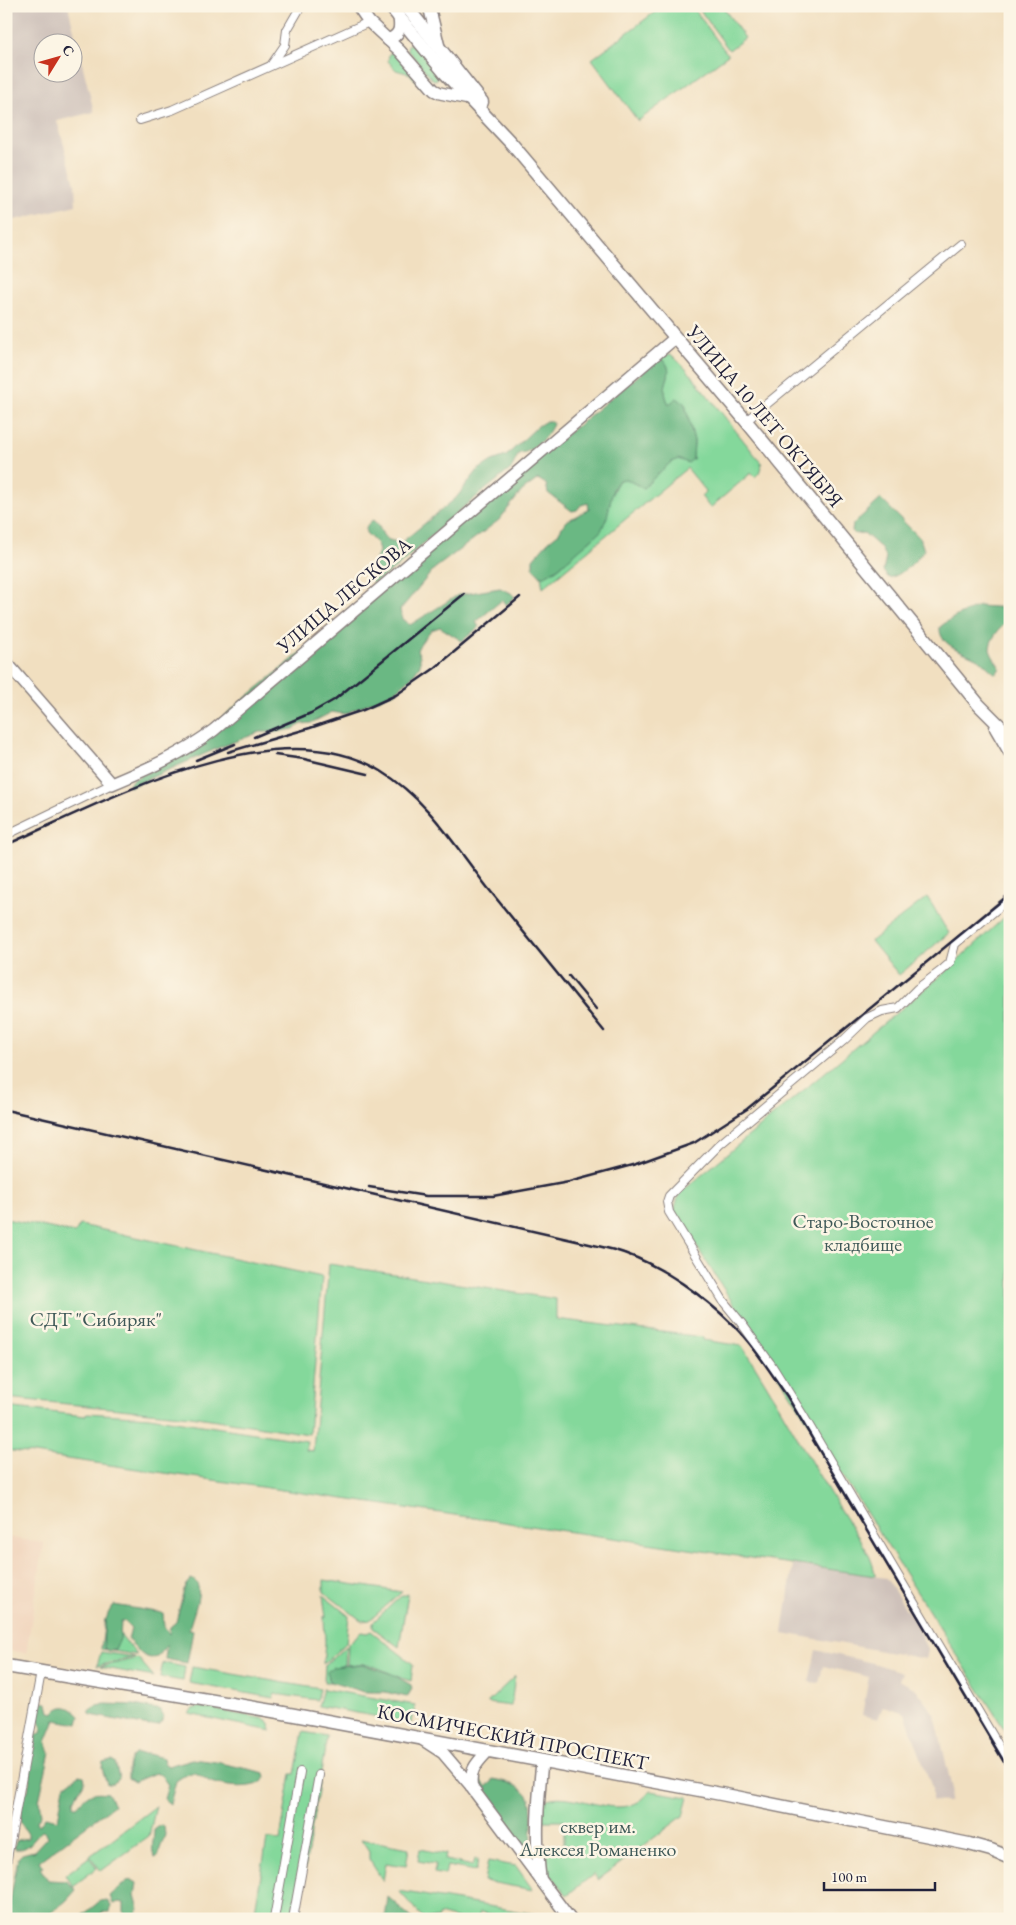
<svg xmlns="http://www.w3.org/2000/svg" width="1016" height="1925" font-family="'EB Garamond',serif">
  <rect width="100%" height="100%" fill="#fcf5e5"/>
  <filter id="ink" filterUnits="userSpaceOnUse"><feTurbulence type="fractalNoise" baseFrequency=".02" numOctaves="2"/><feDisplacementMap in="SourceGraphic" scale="10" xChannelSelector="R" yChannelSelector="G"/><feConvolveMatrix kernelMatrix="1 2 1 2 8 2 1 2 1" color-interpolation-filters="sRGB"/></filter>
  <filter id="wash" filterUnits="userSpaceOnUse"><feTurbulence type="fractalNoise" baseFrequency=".0096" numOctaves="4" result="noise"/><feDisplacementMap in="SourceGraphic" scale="20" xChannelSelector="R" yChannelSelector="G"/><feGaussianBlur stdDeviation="1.12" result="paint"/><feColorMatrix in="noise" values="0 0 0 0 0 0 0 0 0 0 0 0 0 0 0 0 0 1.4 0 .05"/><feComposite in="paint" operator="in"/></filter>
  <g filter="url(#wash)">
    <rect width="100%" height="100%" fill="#f1dfc0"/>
    <polygon fill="#f1d5bd" points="6,1537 44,1543 26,1653 6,1650"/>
    <g fill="#cec1ba" fill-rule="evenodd">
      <path d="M 6,6 L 68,6 L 94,112 L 57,121 L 75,184 L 76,205 L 6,222 ZM 42,42 L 72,42 L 72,72 L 42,72 Z"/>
      <polygon points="793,1565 886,1578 915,1623 928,1651 926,1659 783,1633"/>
      <polygon points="816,1650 873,1663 902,1672 899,1680 916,1689 935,1715 952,1789 949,1802 932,1801 932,1788 905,1713 883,1706 878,1719 862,1715 869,1677 823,1666 819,1683 809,1682"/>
    </g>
    <g fill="#84d89b" stroke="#537d6b">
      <polygon points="663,6 692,6 728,55 638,121 592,59"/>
      <polygon points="697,6 722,6 745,38 729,50"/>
      <polygon points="411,44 417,48 440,75 436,80 432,79 407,49 408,45"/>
      <polygon points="394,51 423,85 422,88 410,74 396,70 388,61 389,54"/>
      <path d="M 670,354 L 673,356 L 689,372 L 759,460 L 762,464 L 759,473 L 755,477 L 751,473 L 710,508 L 701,496 L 706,491 L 687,468 L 543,588 L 541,576 C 555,575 568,558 578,549 C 583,545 590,542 593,537 C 606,520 608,497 619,480 L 626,479 L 643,488 L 670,463 L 678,459 L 693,459 L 694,441 L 685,404 L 673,402 L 669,404 C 656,381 680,376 661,357 Z"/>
      <path d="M 927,897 C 936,909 940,921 949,933 L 899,975 L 871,941 Z"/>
      <polygon points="1010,912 1010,1738 674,1211 679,1194 949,969"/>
      <polygon points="6,1219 75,1233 80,1225 322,1277 309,1434 191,1416 6,1398"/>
      <path d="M 329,1264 L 556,1299 L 556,1319 L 703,1337 L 703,1340 L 742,1346 C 778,1400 807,1458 842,1513 C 854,1532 873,1553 875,1576 L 6,1450 L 6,1407 L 85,1416 L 87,1413 L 149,1417 L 307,1441 L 306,1450 L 313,1451 Z"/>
      <polygon points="324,1580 402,1592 370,1620 362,1621 324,1592"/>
      <polygon points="408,1594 399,1647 373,1628 373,1622 400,1597"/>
      <polygon points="323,1595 349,1616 346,1643 323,1664 325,1643 324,1616 326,1618"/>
      <polygon points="105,1619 104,1648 115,1650 120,1634 137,1655 101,1649"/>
      <path d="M 371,1631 L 413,1664 L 411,1681 C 394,1677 380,1666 363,1664 C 358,1663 352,1665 347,1665 L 348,1644 L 361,1632 L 367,1633 Z"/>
      <polygon points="346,1646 345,1665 342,1665 328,1679 330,1682 324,1682 325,1665"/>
      <polygon points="101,1652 135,1657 97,1666"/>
      <polygon points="138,1658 154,1677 100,1667"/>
      <polygon points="163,1663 185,1667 183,1681 160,1677"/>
      <polygon points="192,1667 320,1689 317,1700 275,1694 273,1698 189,1683"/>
      <polygon points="515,1676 511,1706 488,1703 488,1702"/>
      <polygon points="323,1689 415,1705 412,1723 318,1706"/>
      <polygon points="200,1707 265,1719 270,1723 271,1731 189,1714 192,1709"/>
      <polygon points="303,1732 327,1736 297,1917 305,1919 264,1919 254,1917 267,1839 280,1840 291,1774 295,1774"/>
      <path d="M 650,1791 L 688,1797 L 683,1816 L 598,1880 L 594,1874 L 567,1895 L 551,1875 L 544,1876 L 541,1851 L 564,1846 L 564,1821 L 541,1821 L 543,1801 C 573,1785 622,1829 650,1791 Z"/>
      <polygon points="156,1806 149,1836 101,1871 90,1856"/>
      <polygon points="361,1839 409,1848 406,1866 386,1863 383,1881 369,1859 369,1851"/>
      <polygon points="420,1849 446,1854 445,1860 473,1866 475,1859 478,1860 476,1871 447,1866 445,1875 434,1873 435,1864 418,1861"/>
      <polygon points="89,1857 97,1868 73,1886 65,1875"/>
      <polygon points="488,1861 516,1866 533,1890 484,1881"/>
      <polygon points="399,1891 535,1914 539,1919 512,1919 480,1912 478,1919 457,1919 439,1914 437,1919 423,1918"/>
    </g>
    <g fill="#6bb883" stroke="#466d5f">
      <path d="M 661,357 C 680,376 656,381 669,404 L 677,398 L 685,404 L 694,441 L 693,459 L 688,463 L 678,459 L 670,463 L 643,488 L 626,479 L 619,480 L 613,489 L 607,517 L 601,531 L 559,567 L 545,576 L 541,576 L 533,567 L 533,559 L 548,542 L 558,534 L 565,522 L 589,509 L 588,503 L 581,505 L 577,510 L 572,511 L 548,493 L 546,484 L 538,479 L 522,491 L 499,520 L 434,569 L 400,610 L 402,619 L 410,625 L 458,595 L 500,588 L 511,593 L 515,597 L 506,605 L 502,600 L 476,622 L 479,627 L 462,641 L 440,627 L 431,630 C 426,637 420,642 417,650 L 420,656 L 420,665 L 411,678 L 395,692 L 344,714 L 332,712 L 311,723 L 302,724 L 293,729 L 277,732 L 260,732 L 218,748 L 130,787 L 129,785 L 132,780 L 165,764 Z"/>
      <path d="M 546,421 L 551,421 L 553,424 C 548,436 533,453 519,453 L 511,469 L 465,506 L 396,568 L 373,583 L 371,581 L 373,567 L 379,551 L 377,544 L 366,533 C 365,527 368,523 373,520 C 386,531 377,541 402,542 L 456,498 L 478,470 L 492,461 L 506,456 L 538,426 Z"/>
      <path d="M 881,499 L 920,538 L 924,550 C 916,561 902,575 889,578 L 883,571 L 886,558 L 880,547 L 864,533 L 855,534 L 852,531 L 853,524 Z"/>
      <path d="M 979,606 L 1010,608 L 1010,621 C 1001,625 989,640 990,650 C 992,657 997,662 1000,668 L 996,674 C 990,670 986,665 981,661 C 968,652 938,647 940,627 C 952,617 965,612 979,606 Z"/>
      <path d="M 191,1579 C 208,1584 191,1617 189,1630 L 193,1631 L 187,1663 L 165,1659 L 167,1644 C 164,1647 161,1655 157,1657 C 145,1662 134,1647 128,1639 L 131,1628 L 124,1621 L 121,1621 L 120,1639 L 115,1650 L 109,1651 L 104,1648 C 103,1635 104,1614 114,1605 L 163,1613 L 164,1626 L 169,1634 L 170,1627 L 176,1622 L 185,1586 Z"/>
      <polygon points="362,1664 392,1674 411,1685 412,1689 407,1697 385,1692 364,1692 330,1682 327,1672 332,1667"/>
      <path d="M 44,1702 L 48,1704 L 50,1712 L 54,1713 C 63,1703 70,1706 80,1716 L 78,1724 L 55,1720 L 46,1742 L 50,1752 L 39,1801 L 41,1815 L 36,1822 L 38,1825 L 40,1824 L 45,1817 L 58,1820 L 64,1786 L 79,1775 L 84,1776 L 85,1781 L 74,1800 L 74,1806 L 77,1806 C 89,1793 91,1791 108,1793 L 114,1805 L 39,1861 L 43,1867 L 40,1868 L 48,1880 L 66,1881 L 76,1890 L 66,1901 L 43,1919 L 7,1919 L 18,1858 L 22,1854 L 34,1851 L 47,1837 L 45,1832 L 42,1831 C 33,1839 29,1851 15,1849 L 14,1846 L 17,1840 L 28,1838 L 28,1834 L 20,1822 L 23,1793 L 28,1791 L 31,1771 L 26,1768 L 32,1755 L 35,1735 L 41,1733 C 45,1721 31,1715 44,1702 Z"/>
      <polygon points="105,1704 135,1705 160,1710 164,1717 160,1724 149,1726 91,1715 89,1711 97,1706"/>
      <path d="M 135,1754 L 148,1754 L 163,1758 L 164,1763 L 168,1766 L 193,1759 L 216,1762 L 261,1772 L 265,1773 L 266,1777 C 259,1791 224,1787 211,1782 C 206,1780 200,1774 194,1773 C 188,1772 181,1778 176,1781 L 170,1804 L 164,1799 L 168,1785 L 161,1775 L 155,1773 L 134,1782 L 128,1778 C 128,1768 127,1761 135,1754 Z"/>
      <polygon points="111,1760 115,1762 119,1778 113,1784 107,1784 102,1768 103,1762"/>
      <path d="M 474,1776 L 480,1778 L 486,1787 L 493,1781 L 493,1779 C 506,1781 525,1786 530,1799 C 534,1811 531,1842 531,1855 L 477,1788 Z"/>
      <path d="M 161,1825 L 164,1826 L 165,1835 L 157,1857 L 155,1858 C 150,1851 154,1840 154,1830 Z"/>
      <polygon points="132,1880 137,1883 135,1895 139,1909 135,1916 131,1916 130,1919 124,1919 124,1903 119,1902 113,1904 110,1896 127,1881"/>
      <polygon points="388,1897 413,1919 385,1919"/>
      <polygon points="107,1900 111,1906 110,1912 102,1912 97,1919 78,1919 100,1901"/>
    </g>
  </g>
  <g filter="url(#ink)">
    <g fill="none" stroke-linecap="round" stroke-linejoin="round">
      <g stroke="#8a807e" stroke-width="10">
        <g id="street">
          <polyline points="272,64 285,45 287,30 301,6"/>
          <polyline points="140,120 172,110 369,22"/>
          <polyline points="746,421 961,244"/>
          <polyline points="6,835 112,784"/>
          <polyline points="1010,898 955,944 950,963 941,971 917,989 898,1008 882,1011 867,1018 843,1041 719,1145 669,1196 667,1202 669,1212 724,1302 742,1324 770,1363 804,1417 1010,1765"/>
          <polyline points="6,1864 41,1672"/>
          <polyline points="274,1919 300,1772"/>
          <polyline points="293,1919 319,1775"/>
        </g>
      </g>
      <g stroke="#8a807e" stroke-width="14">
        <g id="secondary">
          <polyline points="358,6 369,22 400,51 434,90 440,93 469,99"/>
          <polyline points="429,6 439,47"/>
          <path d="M 388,40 C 399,35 401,30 399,18"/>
          <path d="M 6,662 L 112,784 C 148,769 182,754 214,730 L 675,338"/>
          <polyline points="423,1740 443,1753 472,1787"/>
          <path d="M 488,1751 C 477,1763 468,1771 472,1788 L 570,1919"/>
          <path d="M 540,1877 C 535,1838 538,1801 542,1762"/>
        </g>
      </g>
      <g stroke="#8a807e" stroke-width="15">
        <g id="primary">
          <polyline points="390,6 445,73 511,143 746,421 979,705 1010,736"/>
          <polyline points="406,6 482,102"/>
          <polyline points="996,728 1010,752"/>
          <polyline points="6,1666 273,1711 721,1794 969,1844 991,1850 1010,1858"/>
        </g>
      </g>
      <use href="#street" stroke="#fff" stroke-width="8"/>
      <use href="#secondary" stroke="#fff" stroke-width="11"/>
      <use href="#primary" stroke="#fff" stroke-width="12"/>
      <g stroke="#22223b" stroke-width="2.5">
        <polyline points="254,737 311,713 334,700 464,594"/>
        <polyline points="228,752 310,728 363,710 396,695 435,668 520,597"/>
        <polyline points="275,755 304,759 368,774"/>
        <polyline points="196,760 235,744"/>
        <path d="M 6,845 C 106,801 276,706 381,771 C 427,799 455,846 487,887 C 526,935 565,983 604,1031"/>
        <polyline points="569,976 596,1009"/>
        <path d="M 6,1110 L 598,1246 C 607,1248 616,1250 624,1253 C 662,1266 705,1297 733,1325 C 754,1346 770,1372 787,1396 L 1010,1772"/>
        <polyline points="369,1187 426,1196 493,1196 569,1182 636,1164 694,1143 747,1109 1010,894"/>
      </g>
    </g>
  </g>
  <g text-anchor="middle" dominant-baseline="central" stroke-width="5" stroke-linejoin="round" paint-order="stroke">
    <g font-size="20" fill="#22223b" stroke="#fcf5e5">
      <text transform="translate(765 416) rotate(50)">УЛИЦА 10 ЛЕТ ОКТЯБРЯ</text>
      <text transform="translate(344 595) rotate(-40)">УЛИЦА ЛЕСКОВА</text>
      <text transform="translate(513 1737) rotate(11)">КОСМИЧЕСКИЙ ПРОСПЕКТ</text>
    </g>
    <g font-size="20" fill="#3f5958" stroke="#fcf5e5">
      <text x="863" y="1221">Старо-Восточное<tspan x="863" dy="23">кладбище</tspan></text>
      <text x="96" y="1319">СДТ "Сибиряк"</text>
      <text x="598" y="1826">сквер им.<tspan x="598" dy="23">Алексея Романенко</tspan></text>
    </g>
  </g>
  <rect width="1016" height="1925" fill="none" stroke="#fcf5e5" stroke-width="25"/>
  <g transform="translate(58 58) rotate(53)"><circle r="24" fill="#fcf5e5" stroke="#a5a1a1"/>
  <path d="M0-4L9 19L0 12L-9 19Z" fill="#c8321e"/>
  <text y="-8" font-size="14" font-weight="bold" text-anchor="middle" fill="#22223b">С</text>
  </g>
  <path d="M824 1882v8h111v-8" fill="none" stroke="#22223b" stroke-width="2.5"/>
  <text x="831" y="1882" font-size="15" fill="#22223b" stroke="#fcf5e5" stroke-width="4" paint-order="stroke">100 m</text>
</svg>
